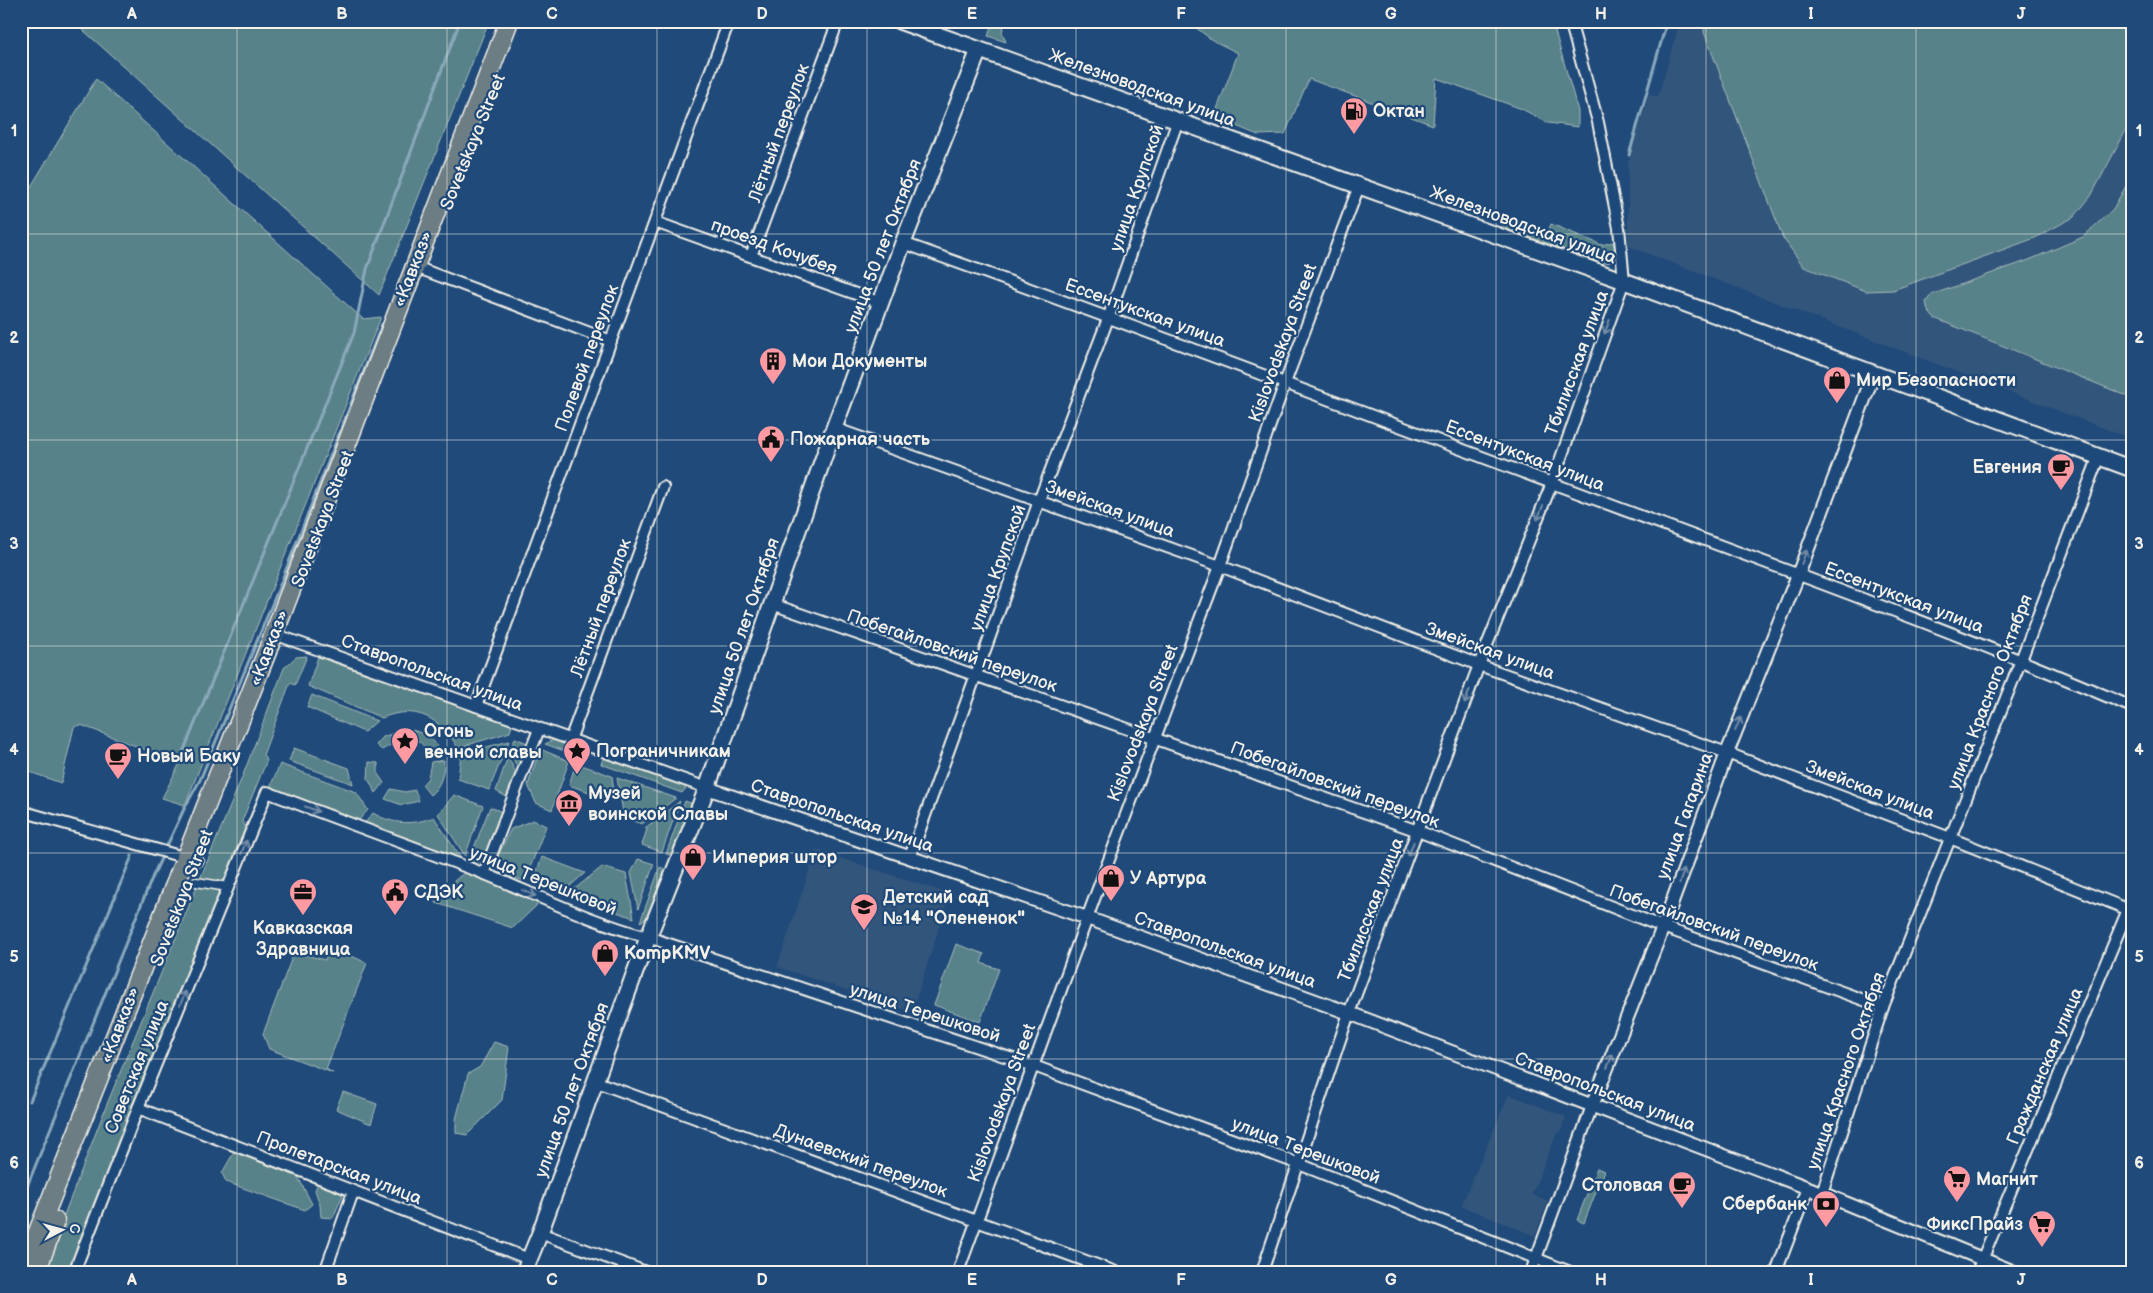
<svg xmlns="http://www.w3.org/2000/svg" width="2153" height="1293" font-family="'Balsamiq Sans',sans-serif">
  <rect width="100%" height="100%" fill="#1f4a7a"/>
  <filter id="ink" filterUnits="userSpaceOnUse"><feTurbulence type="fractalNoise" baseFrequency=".02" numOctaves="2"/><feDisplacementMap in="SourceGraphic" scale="10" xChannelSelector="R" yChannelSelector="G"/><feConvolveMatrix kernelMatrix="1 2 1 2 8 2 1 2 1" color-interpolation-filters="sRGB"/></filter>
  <g filter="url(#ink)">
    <g fill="#32547b">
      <polygon points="1680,21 2132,21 2132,439 1628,246 1628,162 1649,95 1658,96"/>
      <polygon points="816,850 950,894 912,1012 777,967"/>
      <polygon points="1509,1094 1566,1117 1560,1133 1557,1133 1532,1194 1548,1201 1535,1236 1461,1206"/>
    </g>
    <g fill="#598289" stroke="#a6bab8">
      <polygon points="68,21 489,21 379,295 83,30"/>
      <polygon points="993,21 1005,21 1002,32 1006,42 988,36"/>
      <polygon points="1187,21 1552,21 1578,111 1578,127 1548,123 1522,109 1436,78 1433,125 1309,79 1285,134 1258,135 1214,117 1238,53 1212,40"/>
      <polygon points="1705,21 2132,21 2132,119 2091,196 2074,217 2035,238 1893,290 1866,291 1804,267 1783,238 1704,32"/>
      <polygon points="96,79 363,319 381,317 185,805 162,798 180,763 81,725 74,727 61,783 21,769 21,203"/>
      <polygon points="2132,175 2132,398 1934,318 1928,311 1926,302 1931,295 2029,260 2083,237 2113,209"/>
      <polygon points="1505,224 1545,239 1551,224 1602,245 1612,242 1615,246 1611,262 1603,263 1500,227"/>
      <polygon points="307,656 295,685 290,683 263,755 267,760 242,821 248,831 128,1121 69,1272 42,1272 107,1104 243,775 284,668 296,657"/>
      <path d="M 318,657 L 512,725 L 510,732 L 458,748 C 441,718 415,704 382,718 L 308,686 Z"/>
      <polygon points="312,695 377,721 364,732 307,707"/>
      <polygon points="402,730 402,738 382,750 376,745 383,737"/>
      <path d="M 412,730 C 426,734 434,738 440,752 L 430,753 L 420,742 L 411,739 Z"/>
      <polygon points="515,738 530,744 520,774 510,751"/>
      <polygon points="553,740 561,741 583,750 581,757 545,744"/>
      <polygon points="509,741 489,790 458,779 461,754"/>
      <polygon points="294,748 349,768 353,784 289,761"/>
      <polygon points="540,749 569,761 552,810 536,803 528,785"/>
      <polygon points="508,756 518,778 510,799 496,791"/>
      <polygon points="603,758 687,787 682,793 601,764"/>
      <path d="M 444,760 C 444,774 441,786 430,795 L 422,785 L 428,778 L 431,762 Z"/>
      <polygon points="369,762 378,763 378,774 384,783 376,793 368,779"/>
      <polygon points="576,763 612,776 615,801 569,785"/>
      <polygon points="280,764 356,792 368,810 358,821 270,787"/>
      <polygon points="617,778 676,798 642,824 624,818"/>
      <polygon points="391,789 405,792 415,790 419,801 402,805 385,799"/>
      <polygon points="454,795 483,806 465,856 438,814"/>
      <polygon points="680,801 662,852 642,845 647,829 645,828"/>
      <polygon points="685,801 693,804 674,856 666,854"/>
      <polygon points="490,807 505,813 489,857 475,864 468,863"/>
      <path d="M 373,813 C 393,825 413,825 434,817 L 462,860 L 364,824 Z"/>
      <polygon points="533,820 546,826 525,881 501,874 497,858 511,829"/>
      <polygon points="542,857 585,873 562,893 533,882"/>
      <polygon points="638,859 654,864 638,909 631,873"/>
      <polygon points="602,867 626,874 634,918 567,895"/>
      <path d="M 660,867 L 669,871 C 663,888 658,914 640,922 Z"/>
      <polygon points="465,872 539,903 513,928 436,903 437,895"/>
      <polygon points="956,944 984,954 981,963 999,969 980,1022 934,1005"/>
      <polygon points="329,946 367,963 326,1069 333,1073 269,1049 263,1034 294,952 325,960"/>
      <polygon points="494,1042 509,1047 502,1100 467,1135 456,1133 456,1119 468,1074 480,1067"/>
      <polygon points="343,1092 377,1104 371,1124 336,1109"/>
      <polygon points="234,1152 297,1175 312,1204 305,1210 226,1182 222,1173"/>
      <polygon points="1597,1168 1604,1171 1584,1223 1577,1220"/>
      <polygon points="318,1183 344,1192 333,1218 321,1217 320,1205 315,1190"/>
    </g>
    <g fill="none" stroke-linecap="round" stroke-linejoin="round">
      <g stroke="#8aa9bc" stroke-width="3">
        <polyline points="1629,155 1667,21"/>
        <polyline points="182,755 354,333 367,269 460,21"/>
        <polyline points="30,1101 132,856"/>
        <polyline points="21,1124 24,1116"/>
        <polyline points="21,1181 28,1184 21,1203"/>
        <polyline points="28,1184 152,878 184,809 200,780 280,585 382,324"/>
      </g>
      <g stroke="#f4f1e8" stroke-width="11">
        <polyline id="pedestrian" points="196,882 228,887"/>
      </g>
      <g stroke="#f4f1e8" stroke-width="14">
        <g id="minor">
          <polyline points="655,222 881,303"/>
          <path d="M 903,243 C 1125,322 1345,406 1565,488 C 1755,559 1946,627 2132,707"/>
          <polyline points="751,256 838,21"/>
          <polyline points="421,269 611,341"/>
          <polyline points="834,428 1220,566 1479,665 1727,753 1950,838 2132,911"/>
          <polyline points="772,604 1418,831 1663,927 1883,1007"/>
          <polyline points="274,634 707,788"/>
          <polyline points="476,706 729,21"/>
          <polyline points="570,740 663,487"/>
          <polyline points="21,811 197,861"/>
          <polyline points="910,857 1039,501 1109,316 1178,120"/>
          <polyline points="484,874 539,729"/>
          <polyline points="594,1081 1116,1272"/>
          <polyline points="138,1108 529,1259"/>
          <polyline points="1822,1193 1883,1007 2021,660 2099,456"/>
          <polyline points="540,1233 646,1272"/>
          <path d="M 74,1272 L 138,1108 L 267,792 C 339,820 412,846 485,874 C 539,896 591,922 648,937 L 1034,1066 L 1299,1164 L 1570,1272"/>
          <polyline points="325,1272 353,1192"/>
          <polyline points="958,1272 1093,902 1220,566 1285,383 1359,186"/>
          <polyline points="1262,1272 1349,1013 1479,665 1552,483 1624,281 1619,228 1598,122 1570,21"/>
          <polyline points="1531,1272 1592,1106"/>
          <polyline points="1776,1272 1808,1188"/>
          <polyline points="1977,1272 2132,900"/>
        </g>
      </g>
      <g stroke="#f4f1e8" stroke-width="16">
        <g id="tertiary">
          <polyline points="707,788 1087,918 1349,1013 1811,1189 2014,1272"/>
          <polyline points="1592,1106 1663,927 1727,753 1798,575 1874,373"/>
        </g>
      </g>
      <g stroke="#f4f1e8" stroke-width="19">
        <g id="secondary">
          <polyline points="899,21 1624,281 2132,469"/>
          <polyline points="524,1272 540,1233 642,953 707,788 834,428 903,243 979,50"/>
        </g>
      </g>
      <g stroke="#f4f1e8" stroke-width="21">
        <g id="trunk">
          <polyline points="22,1272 274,634 509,21"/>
          <polyline points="36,1272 55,1221"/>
        </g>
      </g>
      <use href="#pedestrian" stroke="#1f4a7a" stroke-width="8"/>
      <use href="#minor" stroke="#1f4a7a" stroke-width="10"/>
      <use href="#tertiary" stroke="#1f4a7a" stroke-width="12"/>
      <use href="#secondary" stroke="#1f4a7a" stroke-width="15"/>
      <use href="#trunk" stroke="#6d7d84" stroke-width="18"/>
    </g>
    <defs><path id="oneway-shaft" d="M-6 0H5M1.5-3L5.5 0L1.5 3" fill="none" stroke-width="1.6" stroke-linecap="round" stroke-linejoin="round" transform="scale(1.25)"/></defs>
    <g stroke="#748da6">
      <use href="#oneway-shaft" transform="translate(1607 327) rotate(110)"/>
      <use href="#oneway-shaft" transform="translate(1540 513) rotate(112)"/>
      <use href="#oneway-shaft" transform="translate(1804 557) rotate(-69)"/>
      <use href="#oneway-shaft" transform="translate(1467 697) rotate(110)"/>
      <use href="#oneway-shaft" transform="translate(1738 724) rotate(-68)"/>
      <use href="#oneway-shaft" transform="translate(312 809) rotate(21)"/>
      <use href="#oneway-shaft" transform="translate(244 847) rotate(-68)"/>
      <use href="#oneway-shaft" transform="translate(1411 849) rotate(111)"/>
      <use href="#oneway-shaft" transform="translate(1682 876) rotate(-70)"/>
      <use href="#oneway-shaft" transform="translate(529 893) rotate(24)"/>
      <use href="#oneway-shaft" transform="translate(183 998) rotate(-68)"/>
      <use href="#oneway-shaft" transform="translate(1610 1061) rotate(-68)"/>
    </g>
  </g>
  <path fill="none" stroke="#f4f1e8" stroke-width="1" stroke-opacity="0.55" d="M 237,21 L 237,1272M 447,21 L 447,1272M 657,21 L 657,1272M 867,21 L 867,1272M 1076,21 L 1076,1272M 1286,21 L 1286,1272M 1496,21 L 1496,1272M 1706,21 L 1706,1272M 1916,21 L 1916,1272M 21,234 L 2132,234M 21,440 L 2132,440M 21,646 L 2132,646M 21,853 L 2132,853M 21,1059 L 2132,1059"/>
  <defs>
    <g id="fuel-pin" transform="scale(1.4375)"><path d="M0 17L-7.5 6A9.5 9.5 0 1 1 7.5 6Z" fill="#ff9aa2" stroke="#1f4a7a"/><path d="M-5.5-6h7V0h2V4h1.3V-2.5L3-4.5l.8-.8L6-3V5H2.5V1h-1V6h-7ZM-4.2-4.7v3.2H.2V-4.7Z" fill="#111"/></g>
    <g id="building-pin" transform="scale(1.4375)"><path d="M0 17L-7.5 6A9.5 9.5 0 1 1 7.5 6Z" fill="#ff9aa2" stroke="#1f4a7a"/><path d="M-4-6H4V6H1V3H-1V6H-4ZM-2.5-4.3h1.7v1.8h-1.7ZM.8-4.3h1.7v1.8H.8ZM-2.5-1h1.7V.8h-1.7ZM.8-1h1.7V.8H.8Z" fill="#111"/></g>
    <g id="shop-pin" transform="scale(1.4375)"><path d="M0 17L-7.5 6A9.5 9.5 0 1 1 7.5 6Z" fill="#ff9aa2" stroke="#1f4a7a"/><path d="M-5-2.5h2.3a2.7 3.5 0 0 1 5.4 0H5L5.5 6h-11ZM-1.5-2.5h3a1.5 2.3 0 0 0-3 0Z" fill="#111"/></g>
    <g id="civic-pin" transform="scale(1.4375)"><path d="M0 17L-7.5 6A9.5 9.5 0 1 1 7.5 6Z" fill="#ff9aa2" stroke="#1f4a7a"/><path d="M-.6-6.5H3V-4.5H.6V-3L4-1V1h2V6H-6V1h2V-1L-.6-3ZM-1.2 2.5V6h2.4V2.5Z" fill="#111"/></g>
    <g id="cafe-pin" transform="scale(1.4375)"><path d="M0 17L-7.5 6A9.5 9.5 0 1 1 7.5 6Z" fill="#ff9aa2" stroke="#1f4a7a"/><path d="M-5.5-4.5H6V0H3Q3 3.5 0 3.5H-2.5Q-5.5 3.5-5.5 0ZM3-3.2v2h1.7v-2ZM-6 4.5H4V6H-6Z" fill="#111"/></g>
    <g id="sight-pin" transform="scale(1.4375)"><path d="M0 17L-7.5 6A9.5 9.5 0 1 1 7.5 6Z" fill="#ff9aa2" stroke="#1f4a7a"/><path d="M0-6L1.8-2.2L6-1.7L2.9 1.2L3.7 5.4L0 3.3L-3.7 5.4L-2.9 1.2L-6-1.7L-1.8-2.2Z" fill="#111"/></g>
    <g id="museum-pin" transform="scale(1.4375)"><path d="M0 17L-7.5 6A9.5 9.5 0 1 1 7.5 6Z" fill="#ff9aa2" stroke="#1f4a7a"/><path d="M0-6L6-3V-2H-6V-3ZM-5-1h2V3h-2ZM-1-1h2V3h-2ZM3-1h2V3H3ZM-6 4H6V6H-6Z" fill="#111"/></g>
    <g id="office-pin" transform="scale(1.4375)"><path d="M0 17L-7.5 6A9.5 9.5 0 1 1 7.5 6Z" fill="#ff9aa2" stroke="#1f4a7a"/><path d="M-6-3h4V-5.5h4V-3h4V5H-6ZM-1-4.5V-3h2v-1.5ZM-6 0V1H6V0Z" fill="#111"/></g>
    <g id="school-pin" transform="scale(1.4375)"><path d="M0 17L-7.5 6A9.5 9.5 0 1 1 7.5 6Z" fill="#ff9aa2" stroke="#1f4a7a"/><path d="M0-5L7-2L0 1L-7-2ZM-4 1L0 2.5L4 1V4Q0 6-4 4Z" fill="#111"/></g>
    <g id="supermarket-pin" transform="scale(1.4375)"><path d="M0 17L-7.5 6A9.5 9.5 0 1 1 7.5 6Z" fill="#ff9aa2" stroke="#1f4a7a"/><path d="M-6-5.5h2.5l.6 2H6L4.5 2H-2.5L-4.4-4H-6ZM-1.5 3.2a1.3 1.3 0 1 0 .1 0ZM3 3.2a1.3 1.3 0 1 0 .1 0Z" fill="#111"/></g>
    <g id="bank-pin" transform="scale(1.4375)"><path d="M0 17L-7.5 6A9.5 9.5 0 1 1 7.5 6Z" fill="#ff9aa2" stroke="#1f4a7a"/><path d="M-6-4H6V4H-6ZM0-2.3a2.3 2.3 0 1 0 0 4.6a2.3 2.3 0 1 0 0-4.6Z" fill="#111"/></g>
  </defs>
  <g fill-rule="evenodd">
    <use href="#fuel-pin" x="1354" y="111"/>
    <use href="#building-pin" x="773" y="361"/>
    <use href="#shop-pin" x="1837" y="380"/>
    <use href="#civic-pin" x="771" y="439"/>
    <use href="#cafe-pin" x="2061" y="467"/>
    <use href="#sight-pin" x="405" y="741"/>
    <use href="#sight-pin" x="577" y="751"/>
    <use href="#cafe-pin" x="118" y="756"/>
    <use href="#museum-pin" x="569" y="803"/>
    <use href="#shop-pin" x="693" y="857"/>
    <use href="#shop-pin" x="1111" y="878"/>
    <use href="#office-pin" x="303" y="892"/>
    <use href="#civic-pin" x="395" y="892"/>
    <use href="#school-pin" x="864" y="907"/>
    <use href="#shop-pin" x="605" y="953"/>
    <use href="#supermarket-pin" x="1957" y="1179"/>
    <use href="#cafe-pin" x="1682" y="1185"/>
    <use href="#bank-pin" x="1826" y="1204"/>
    <use href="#supermarket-pin" x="2042" y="1224"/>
  </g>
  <g text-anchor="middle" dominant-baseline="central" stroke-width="4.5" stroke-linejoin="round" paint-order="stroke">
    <g font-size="18" fill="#f4f1e8" stroke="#1f4a7a">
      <text transform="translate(1142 88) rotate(20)">Железноводская улица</text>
      <text transform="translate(779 133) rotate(-70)">Лётный переулок</text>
      <text transform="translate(473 142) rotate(-68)">Sovetskaya Street</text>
      <text transform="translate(1137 188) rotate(-71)">улица Крупской</text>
      <text transform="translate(1523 225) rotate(20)">Железноводская улица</text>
      <text transform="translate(883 246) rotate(-69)">улица 50 лет Октября</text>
      <text transform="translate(774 247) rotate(20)">проезд Кочубея</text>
      <text transform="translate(413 269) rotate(-69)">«Кавказ»</text>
      <text transform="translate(1145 313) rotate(20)">Ессентукская улица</text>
      <text transform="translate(1283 343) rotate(-70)">Kislovodskaya Street</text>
      <text transform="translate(587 358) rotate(-70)">Полевой переулок</text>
      <text transform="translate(1577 363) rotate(-70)">Тбилисская улица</text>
      <text transform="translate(1525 456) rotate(21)">Ессентукская улица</text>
      <text transform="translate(1110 509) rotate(20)">Змейская улица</text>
      <text transform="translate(323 519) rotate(-69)">Sovetskaya Street</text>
      <text transform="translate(998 568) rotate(-70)">улица Крупской</text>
      <text transform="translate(1904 598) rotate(21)">Ессентукская улица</text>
      <text transform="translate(601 608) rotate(-70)">Лётный переулок</text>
      <text transform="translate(744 626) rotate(-71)">улица 50 лет Октября</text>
      <text transform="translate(269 648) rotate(-69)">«Кавказ»</text>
      <text transform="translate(952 651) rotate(19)">Побегайловский переулок</text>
      <text transform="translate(1490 651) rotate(20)">Змейская улица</text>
      <text transform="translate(432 673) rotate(20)">Ставропольская улица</text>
      <text transform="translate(1990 692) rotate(-69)">улица Красного Октября</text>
      <text transform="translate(1143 723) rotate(-69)">Kislovodskaya Street</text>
      <text transform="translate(1335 785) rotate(20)">Побегайловский переулок</text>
      <text transform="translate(1870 790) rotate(21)">Змейская улица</text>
      <text transform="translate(842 816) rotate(19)">Ставропольская улица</text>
      <text transform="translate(1685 816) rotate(-70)">улица Гагарина</text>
      <text transform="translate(543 881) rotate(22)">улица Терешковой</text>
      <text transform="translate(182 898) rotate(-69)">Sovetskaya Street</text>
      <text transform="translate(1371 910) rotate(-69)">Тбилисская улица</text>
      <text transform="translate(1714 928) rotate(20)">Побегайловский переулок</text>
      <text transform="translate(1225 950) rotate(20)">Ставропольская улица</text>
      <text transform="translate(925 1013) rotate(18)">улица Терешковой</text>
      <text transform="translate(120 1025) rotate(-69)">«Кавказ»</text>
      <text transform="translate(2045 1066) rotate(-67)">Гражданская улица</text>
      <text transform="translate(137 1067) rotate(-68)">Советская улица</text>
      <text transform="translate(1846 1071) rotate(-71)">улица Красного Октября</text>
      <text transform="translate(572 1090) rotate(-70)">улица 50 лет Октября</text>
      <text transform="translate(1605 1092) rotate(21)">Ставропольская улица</text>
      <text transform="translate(1002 1103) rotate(-70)">Kislovodskaya Street</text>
      <text transform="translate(1306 1151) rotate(21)">улица Терешковой</text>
      <text transform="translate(861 1161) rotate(20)">Дунаевский переулок</text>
      <text transform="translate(339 1168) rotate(21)">Пролетарская улица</text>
    </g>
    <g font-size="18" font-weight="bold" fill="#f4f1e8" stroke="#1f4a7a" text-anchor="start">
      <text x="1373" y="111">Октан</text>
      <text x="792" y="361">Мои Документы</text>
      <text x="1856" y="380">Мир Безопасности</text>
      <text x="790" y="439">Пожарная часть</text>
      <text x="2042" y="467" text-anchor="end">Евгения</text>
      <text x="424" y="731">Огонь<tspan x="424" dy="21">вечной славы</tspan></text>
      <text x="596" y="751">Пограничникам</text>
      <text x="137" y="756">Новый Баку</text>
      <text x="588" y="793">Музей<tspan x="588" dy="21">воинской Славы</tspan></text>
      <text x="712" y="857">Империя штор</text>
      <text x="1130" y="878">У Артура</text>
      <text x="414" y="892">СДЭК</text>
      <text x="883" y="897">Детский сад<tspan x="883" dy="21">№14 "Олененок"</tspan></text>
      <text x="303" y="928" text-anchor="middle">Кавказская<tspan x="303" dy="21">Здравница</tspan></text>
      <text x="624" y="953">KompKMV</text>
      <text x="1976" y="1179">Магнит</text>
      <text x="1663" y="1185" text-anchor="end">Столовая</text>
      <text x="1807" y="1204" text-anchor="end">Сбербанк</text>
      <text x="2023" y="1224" text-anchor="end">ФиксПрайз</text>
    </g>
  </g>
  <rect width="2153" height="1293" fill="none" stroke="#1f4a7a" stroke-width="55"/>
  <g transform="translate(62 1230) rotate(84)" stroke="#1f4a7a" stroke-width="4" paint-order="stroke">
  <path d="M0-4L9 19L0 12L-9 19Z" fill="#f4f1e8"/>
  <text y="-8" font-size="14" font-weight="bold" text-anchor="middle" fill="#f4f1e8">С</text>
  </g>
  <rect x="28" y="28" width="2098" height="1238" fill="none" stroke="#f4f1e8" stroke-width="2"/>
  <g font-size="16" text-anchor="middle" font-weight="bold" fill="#f4f1e8">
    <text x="132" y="19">A</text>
    <text x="342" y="19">B</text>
    <text x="552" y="19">C</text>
    <text x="762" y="19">D</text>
    <text x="972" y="19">E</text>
    <text x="1181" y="19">F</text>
    <text x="1391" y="19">G</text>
    <text x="1601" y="19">H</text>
    <text x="1811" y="19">I</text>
    <text x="2021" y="19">J</text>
    <text x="14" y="136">1</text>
    <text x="2139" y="136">1</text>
    <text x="14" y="343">2</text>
    <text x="2139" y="343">2</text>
    <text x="14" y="549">3</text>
    <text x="2139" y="549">3</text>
    <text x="14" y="755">4</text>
    <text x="2139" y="755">4</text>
    <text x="14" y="962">5</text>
    <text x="2139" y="962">5</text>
    <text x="14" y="1168">6</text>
    <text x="2139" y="1168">6</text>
    <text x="132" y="1285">A</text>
    <text x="342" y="1285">B</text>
    <text x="552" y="1285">C</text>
    <text x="762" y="1285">D</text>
    <text x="972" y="1285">E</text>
    <text x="1181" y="1285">F</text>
    <text x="1391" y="1285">G</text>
    <text x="1601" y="1285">H</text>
    <text x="1811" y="1285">I</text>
    <text x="2021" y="1285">J</text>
  </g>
</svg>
